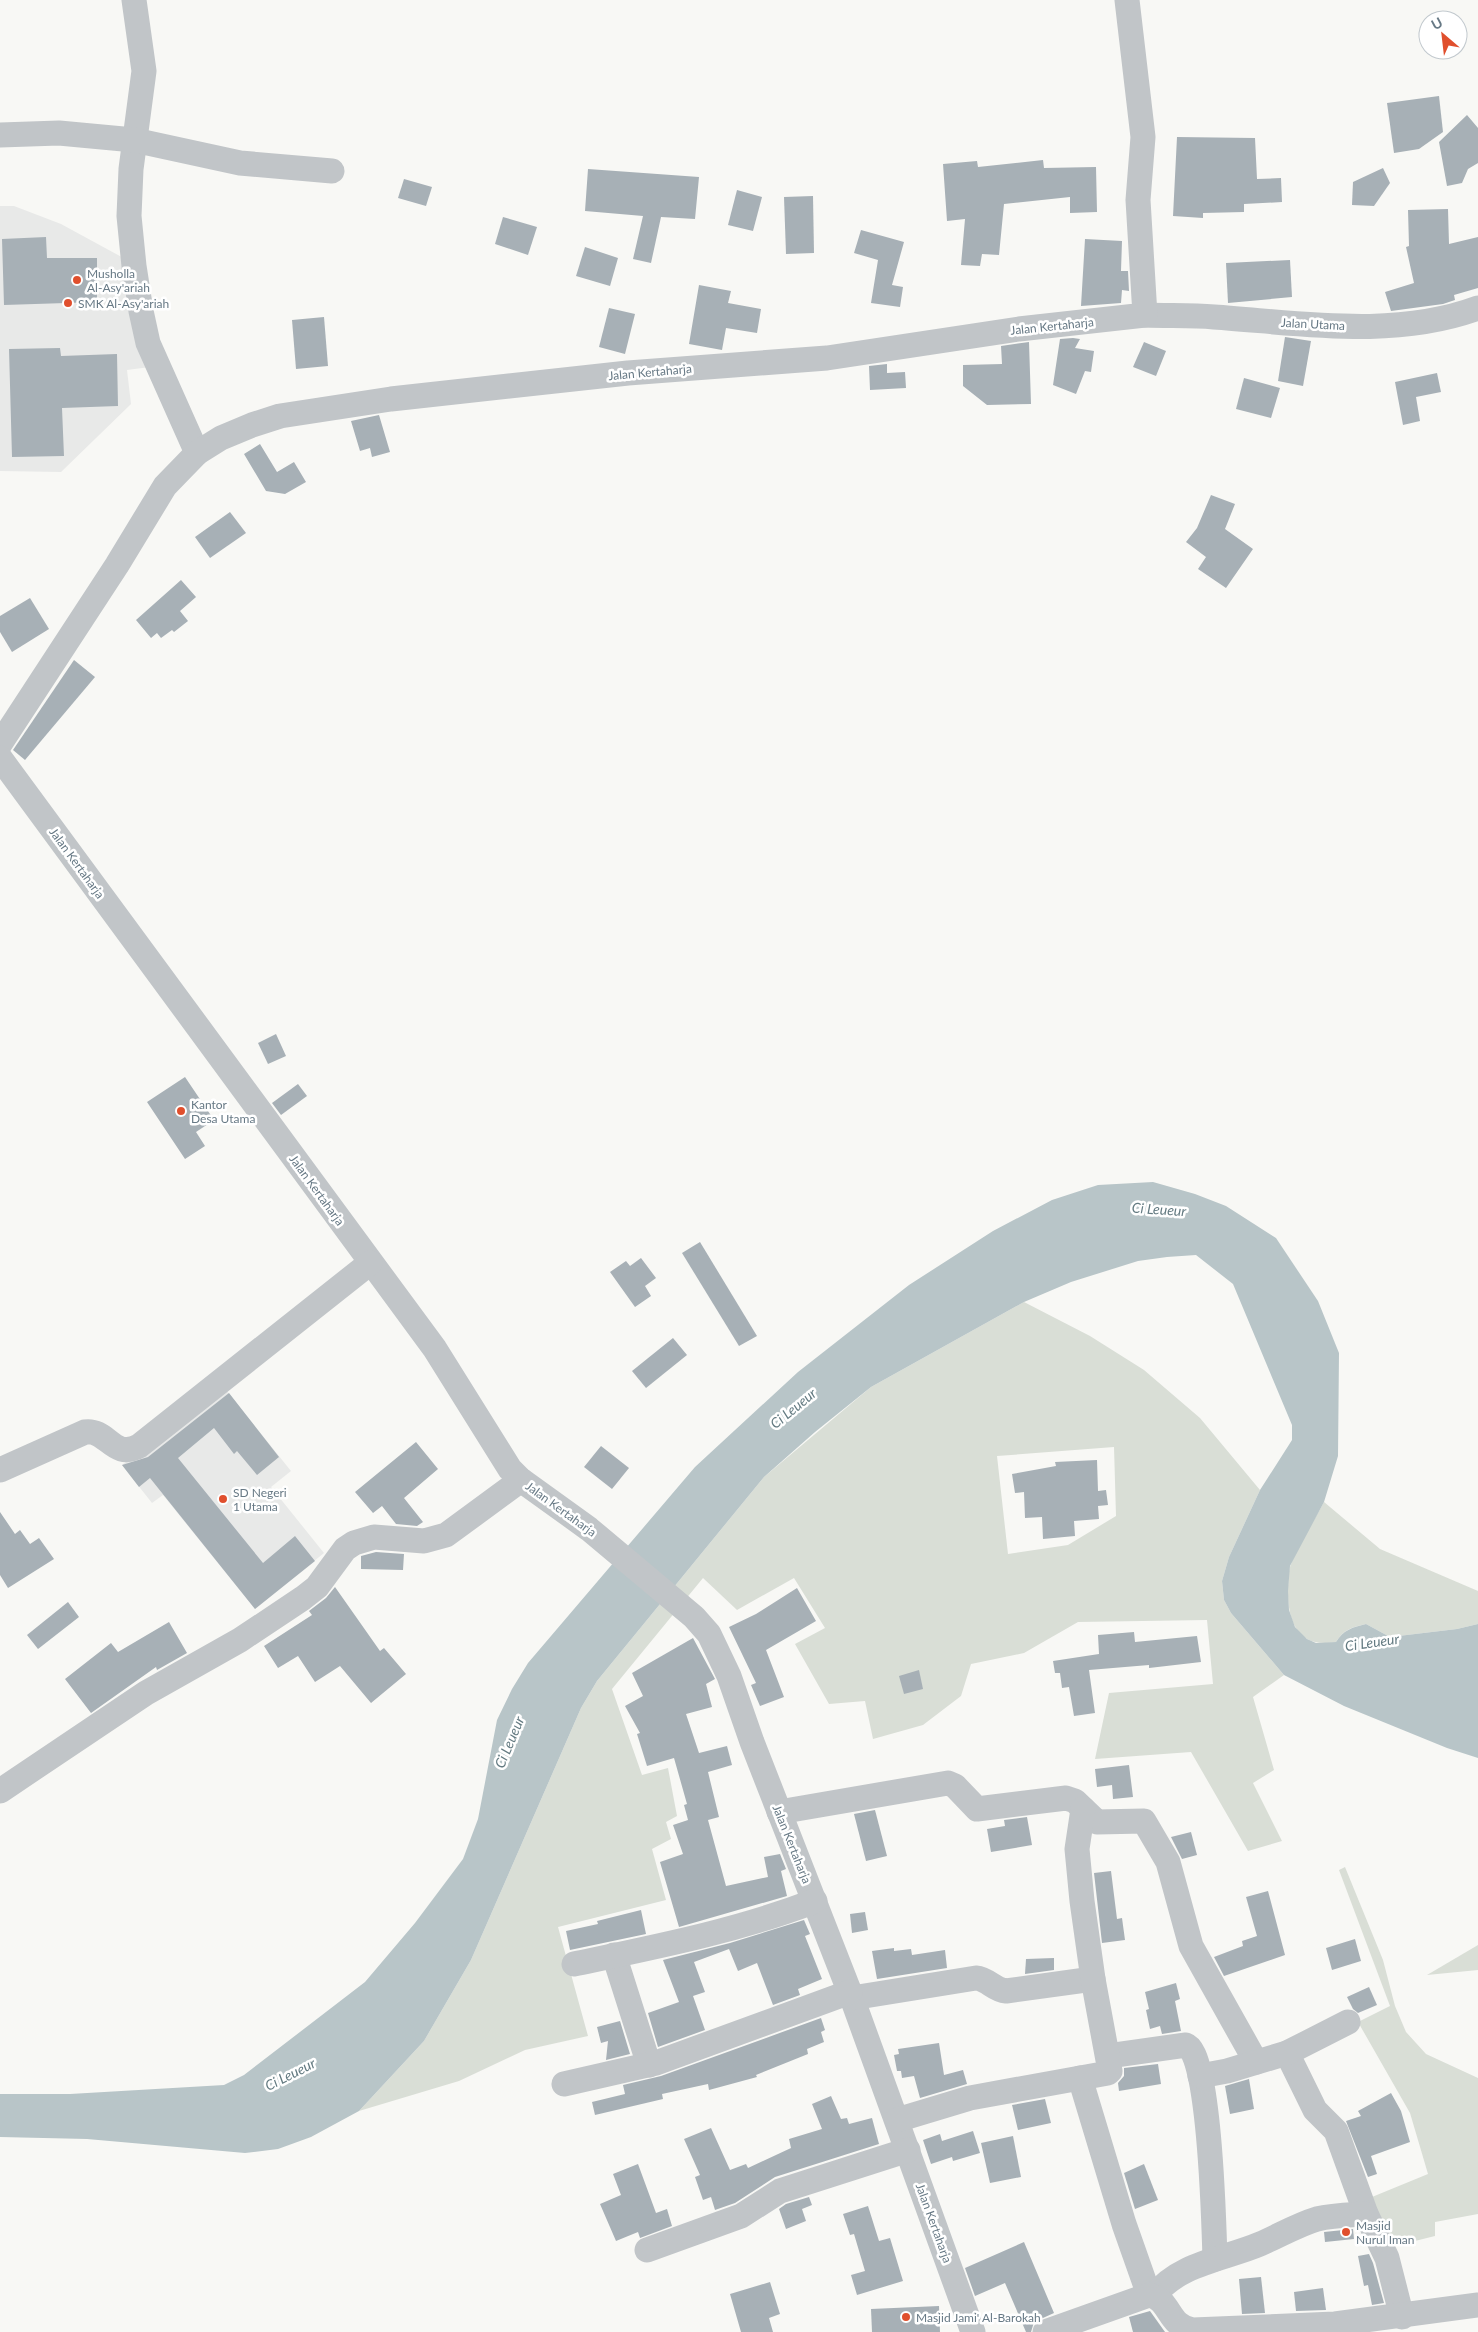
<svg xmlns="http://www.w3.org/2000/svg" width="1478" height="2332" font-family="Lato,sans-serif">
  <rect width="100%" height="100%" fill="#f8f8f5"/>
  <g fill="#e8e9e8">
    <polygon points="0,206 14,206 61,224 129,261 150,367 127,370 131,404 61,472 0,471"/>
    <polygon points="222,1385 291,1471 271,1487 324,1553 255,1609 163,1495 152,1503 122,1465"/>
  </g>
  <g fill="#d9ded6" fill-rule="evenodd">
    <path d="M 1024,1302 L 1090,1336 L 1144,1370 L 1200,1418 L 1260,1490 L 1229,1557 L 1222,1581 L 1224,1600 L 1231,1613 L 1284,1675 L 1253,1697 L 1274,1770 L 1253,1783 L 1282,1841 L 1248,1851 L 1191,1752 L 1095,1759 L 1109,1693 L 1213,1684 L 1207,1620 L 1078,1622 L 1024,1653 L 971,1664 L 961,1696 L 923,1725 L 873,1739 L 865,1701 L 829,1704 L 795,1644 L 825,1628 L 794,1578 L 737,1610 L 703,1578 L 612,1689 L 642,1775 L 668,1768 L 677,1816 L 666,1822 L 671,1839 L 652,1849 L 666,1900 L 558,1927 L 588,2036 L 525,2050 L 459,2081 L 359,2111 L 424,2041 L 471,1960 L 581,1708 L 597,1681 L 764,1477 L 871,1387 ZM 1114,1447 L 1116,1516 L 1068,1545 L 1008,1554 L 997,1456 Z"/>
    <path d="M 1324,1502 L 1380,1549 L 1478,1591 L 1478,1624 L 1457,1629 L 1390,1637 L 1366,1624 C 1352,1627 1343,1630 1336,1642 C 1296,1649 1287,1619 1288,1586 C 1289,1580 1288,1573 1290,1567 C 1298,1544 1313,1523 1324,1502 Z"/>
    <polygon points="1345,1867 1383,1960 1395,2006 1406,2032 1426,2054 1478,2078 1478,2214 1435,2222 1435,2236 1387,2248 1372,2197 1428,2174 1410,2113 1358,2022 1390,2006 1339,1870"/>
    <polygon points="1478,1945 1478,1970 1427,1975"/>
  </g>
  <path fill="#b8c5c8" d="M 1153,1182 L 1195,1194 L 1226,1206 L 1276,1238 L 1318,1301 L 1339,1353 L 1338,1456 L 1324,1502 L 1290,1566 L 1288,1591 L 1289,1610 L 1295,1627 L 1307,1639 L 1316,1643 L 1336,1642 C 1343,1630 1353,1627 1366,1624 L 1390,1637 L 1457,1629 L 1478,1624 L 1478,1758 L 1447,1748 L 1344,1706 L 1284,1675 L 1231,1613 L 1224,1600 L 1222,1581 L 1229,1557 L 1260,1490 L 1292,1440 L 1292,1425 L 1233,1284 L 1196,1255 L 1167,1257 L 1138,1261 L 1071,1282 L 1024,1302 L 871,1387 L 815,1432 L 764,1477 L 597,1681 L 581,1708 L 471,1960 L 424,2041 L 359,2111 L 311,2137 L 278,2149 L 245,2153 L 87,2139 L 0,2137 L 0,2094 L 70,2094 L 224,2085 L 244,2075 L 365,1982 L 415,1923 L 463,1859 L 478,1819 L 497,1720 L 512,1689 L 528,1663 L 695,1467 L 798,1372 L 909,1285 L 993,1231 L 1052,1200 L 1098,1185 Z"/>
  <g fill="#a7b0b6">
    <polygon points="1439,96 1443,132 1419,149 1394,153 1387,103"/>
    <polygon points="1467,115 1478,128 1478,163 1468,169 1462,183 1447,186 1439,142"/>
    <polygon points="1177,137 1255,138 1257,179 1281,178 1282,202 1244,204 1244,212 1203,213 1203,218 1173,216"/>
    <polygon points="1043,160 1044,168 1096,167 1097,212 1070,213 1070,197 1004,204 999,255 982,254 980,266 961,265 965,219 947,221 943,164 977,161 978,167"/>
    <polygon points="1383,168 1390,183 1374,206 1352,205 1353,182"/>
    <polygon points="588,169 699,177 695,219 661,217 651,263 633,259 643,216 585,211"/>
    <polygon points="404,179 432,187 426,206 398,198"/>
    <polygon points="737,190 762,197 753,231 728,225"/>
    <polygon points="813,196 814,253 786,254 784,197"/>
    <polygon points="1448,209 1449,244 1478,237 1478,288 1454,295 1455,300 1443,304 1391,311 1385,292 1414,283 1406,247 1409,246 1408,210"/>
    <polygon points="503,217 537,227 528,255 495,244"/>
    <polygon points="861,230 904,242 892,285 903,287 900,307 871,303 878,260 854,253"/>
    <polygon points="46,237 47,258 97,258 97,302 4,305 2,239"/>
    <polygon points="1085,239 1122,241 1121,271 1128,271 1129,291 1122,290 1121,303 1081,306"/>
    <polygon points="585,247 618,258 610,286 576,276"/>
    <polygon points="1290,260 1292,297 1228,303 1226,263"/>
    <polygon points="699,285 731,291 728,303 761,309 757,333 726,328 722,350 689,344"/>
    <polygon points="609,308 635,314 625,354 599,347"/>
    <polygon points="324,317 328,366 296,369 292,320"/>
    <polygon points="1285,337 1311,341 1303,386 1278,381"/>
    <polygon points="1073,338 1080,339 1075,348 1094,351 1091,372 1085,371 1076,394 1053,385 1060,339"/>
    <polygon points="1029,342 1031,404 987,405 963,386 963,365 1002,364 1001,346"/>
    <polygon points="1144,342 1166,351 1156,376 1133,367"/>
    <polygon points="60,348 61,356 117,354 118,406 62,408 64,456 12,457 9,349"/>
    <polygon points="887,364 887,373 905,372 906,388 870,390 869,366"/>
    <polygon points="1437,373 1441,392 1416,397 1420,421 1403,425 1395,382"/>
    <polygon points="1244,378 1280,388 1271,418 1236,409"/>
    <polygon points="379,415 390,452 372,457 370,448 360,451 351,421"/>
    <polygon points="260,444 277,472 294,462 306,482 285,494 266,491 244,454"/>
    <polygon points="1211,495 1235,504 1225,529 1253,549 1226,588 1198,569 1206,557 1186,542 1197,528"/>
    <polygon points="230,512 246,533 210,558 195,537"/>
    <polygon points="181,580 196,597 180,611 188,621 174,632 172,630 161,638 157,633 151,638 136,620"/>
    <polygon points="30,598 49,629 12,652 0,632 0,616"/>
    <polygon points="74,660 95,677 25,760 13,750"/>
    <polygon points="276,1034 286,1056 268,1064 258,1043"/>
    <polygon points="185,1077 214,1120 196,1132 205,1146 185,1159 147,1102"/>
    <polygon points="298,1084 307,1096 281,1115 272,1103"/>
    <polygon points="700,1242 757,1336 739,1346 682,1253"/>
    <polygon points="641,1258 656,1278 645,1286 651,1296 635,1307 610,1272 626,1261 630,1266"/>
    <polygon points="673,1338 687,1355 646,1388 632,1371"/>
    <polygon points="229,1393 279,1457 257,1475 237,1451 234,1454 214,1428 178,1458 263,1563 295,1536 315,1561 255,1609 150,1478 139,1487 122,1465 148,1457"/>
    <polygon points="416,1442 438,1469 404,1498 423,1522 417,1526 396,1524 382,1506 373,1513 355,1492"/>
    <polygon points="601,1446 629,1468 612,1489 584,1467"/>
    <polygon points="1097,1460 1098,1491 1106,1490 1108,1505 1098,1506 1099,1519 1074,1521 1075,1536 1043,1539 1042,1517 1025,1518 1024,1492 1015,1493 1012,1474 1056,1466 1055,1462"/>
    <polygon points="0,1512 15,1534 20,1530 30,1544 39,1538 54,1559 8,1588 0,1575"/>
    <polygon points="376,1552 404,1554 403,1570 361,1569 361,1556"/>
    <polygon points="335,1587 380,1651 384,1648 406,1674 371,1703 340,1666 315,1682 298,1656 278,1668 264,1646 312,1615 309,1611 326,1598"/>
    <polygon points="797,1588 816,1621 766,1650 784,1697 760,1706 751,1685 756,1683 729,1627 756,1614"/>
    <polygon points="68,1602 79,1617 38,1649 27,1635"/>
    <polygon points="169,1622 187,1653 157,1670 156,1667 91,1713 65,1679 111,1643 118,1652"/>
    <polygon points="1134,1632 1135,1642 1197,1636 1201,1662 1149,1668 1149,1665 1089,1670 1095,1713 1074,1716 1069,1687 1062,1688 1060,1673 1055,1673 1053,1661 1099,1654 1098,1635"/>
    <polygon points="693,1638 715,1679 706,1684 712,1707 686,1714 699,1753 727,1746 732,1765 708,1772 719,1817 708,1820 726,1886 768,1877 764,1857 780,1854 786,1869 781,1871 787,1896 679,1927 660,1862 683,1854 673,1825 688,1820 684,1805 687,1804 674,1758 647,1766 637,1734 640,1733 625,1706 643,1696 632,1673"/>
    <polygon points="919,1670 923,1689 904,1694 899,1676"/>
    <polygon points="1129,1765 1133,1797 1113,1799 1112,1785 1097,1787 1095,1769"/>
    <polygon points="875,1810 887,1856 866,1861 854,1814"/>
    <polygon points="1027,1817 1032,1845 991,1852 987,1829 1005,1826 1004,1820"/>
    <polygon points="1191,1832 1197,1855 1182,1859 1171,1837"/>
    <polygon points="1111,1871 1117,1919 1122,1918 1125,1940 1102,1943 1094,1873"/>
    <polygon points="1268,1891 1285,1955 1224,1976 1214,1957 1243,1946 1242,1941 1257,1936 1246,1897"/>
    <polygon points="641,1910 646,1934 570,1950 566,1931 598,1924 597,1921"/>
    <polygon points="865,1912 868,1930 852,1933 850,1914"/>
    <polygon points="804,1920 810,1934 805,1936 822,1979 798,1989 800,1995 773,2005 757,1963 738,1971 729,1949 694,1962 705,1992 693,1996 705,2030 658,2047 648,2013 679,2002 663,1960 730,1943"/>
    <polygon points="1355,1939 1361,1961 1332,1970 1326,1948"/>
    <polygon points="894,1948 894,1951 911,1949 912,1955 945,1950 947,1968 877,1979 872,1951"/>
    <polygon points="1054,1958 1054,1970 1025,1974 1026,1959"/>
    <polygon points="1176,1983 1180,1999 1175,2001 1181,2031 1162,2034 1160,2026 1150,2029 1146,2010 1149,2009 1145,1992"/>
    <polygon points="1369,1987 1377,2005 1358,2013 1353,2009 1347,1997"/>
    <polygon points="821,2018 825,2030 821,2032 824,2042 807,2049 808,2054 756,2075 757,2077 709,2090 708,2084 662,2094 663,2099 595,2115 592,2102 625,2094 623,2085 661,2076"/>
    <polygon points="620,2021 630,2054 606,2060 608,2041 601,2043 597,2027"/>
    <polygon points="939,2043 944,2075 963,2070 967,2084 920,2098 914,2076 902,2078 901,2071 897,2071 894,2055 899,2054 898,2049"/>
    <polygon points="1158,2064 1161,2084 1119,2091 1118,2083 1124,2076 1124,2068"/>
    <polygon points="1249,2079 1254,2109 1230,2114 1225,2086"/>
    <polygon points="1391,2093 1401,2111 1410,2142 1371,2156 1377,2174 1368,2177 1346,2121 1361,2116 1358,2111"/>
    <polygon points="831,2096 841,2119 847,2118 849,2124 872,2118 879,2144 775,2177 735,2203 715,2210 711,2197 703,2200 695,2177 700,2175 684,2139 711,2128 730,2170 746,2164 748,2168 791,2148 789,2139 822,2129 812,2104"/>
    <polygon points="1045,2099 1051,2123 1018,2130 1012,2105"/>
    <polygon points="973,2131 980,2153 953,2161 952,2157 931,2164 923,2140 940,2134 942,2141"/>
    <polygon points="1013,2136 1021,2177 990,2183 981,2143"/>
    <polygon points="638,2164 656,2213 667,2209 672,2226 640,2238 638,2232 616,2241 600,2204 621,2195 613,2174"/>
    <polygon points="1144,2164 1158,2200 1135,2209 1124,2173"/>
    <polygon points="809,2197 812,2205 802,2209 806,2221 786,2229 779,2209 786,2204"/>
    <polygon points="868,2206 879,2241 890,2238 903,2281 857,2295 851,2275 865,2271 854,2234 850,2235 843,2214"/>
    <polygon points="1353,2229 1354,2239 1325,2242 1324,2232"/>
    <polygon points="1024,2242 1054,2313 1034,2322 1031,2332 1026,2332 1005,2283 975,2296 965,2268"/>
    <polygon points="1369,2254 1373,2263 1384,2303 1372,2305 1368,2285 1364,2286 1358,2256"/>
    <polygon points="1261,2277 1265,2313 1242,2314 1239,2279"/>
    <polygon points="770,2282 780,2314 769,2318 773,2332 741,2332 730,2294"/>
    <polygon points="1323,2288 1326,2310 1296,2311 1294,2292"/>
    <polygon points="939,2306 940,2332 872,2332 871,2309"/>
    <polygon points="1150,2311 1165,2332 1133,2332 1129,2317"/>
  </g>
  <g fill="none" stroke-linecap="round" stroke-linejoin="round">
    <g stroke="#c1c5c8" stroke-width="25">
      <polyline points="134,0 144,71 131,169 129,216 134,266 141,311 148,343 197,453"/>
      <polyline points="0,135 59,133 134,140 240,163 332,171"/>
      <path d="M 1145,315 C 1168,316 1191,315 1214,317 C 1301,323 1394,339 1478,308"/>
      <polyline points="0,744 117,565 165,486 197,453 221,438 252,425 280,416 391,399 628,373 827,358 1019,329 1145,315 1138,200 1143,137 1127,0"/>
      <polyline points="0,758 435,1349 510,1469 521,1480 589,1529 694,1617 709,1634 729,1676 752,1742 852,1998 973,2332"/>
      <path d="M 0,1470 L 85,1432 C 108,1429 113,1460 139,1446 L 370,1263"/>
      <polyline points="0,1791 146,1693 240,1640 303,1598 317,1587 345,1549 354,1543 374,1537 424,1541 446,1535 521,1480"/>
      <polyline points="779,1812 948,1783 955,1786 977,1809 1066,1798 1075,1801 1097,1822 1144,1821 1168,1862 1191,1946 1256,2062"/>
      <polyline points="614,1955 649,2065"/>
      <path d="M 574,1964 C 655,1947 737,1931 815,1901"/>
      <path d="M 852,1998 L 976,1978 C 988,1979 994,1990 1006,1991 L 1093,1979"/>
      <polyline points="1287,2053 1315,2110 1336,2131 1366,2214 1387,2258 1402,2317"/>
      <path d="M 1108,2056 L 1186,2045 C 1210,2053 1214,2229 1215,2259"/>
      <polyline points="1200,2076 1227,2071 1287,2053 1348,2022"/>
      <polyline points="1080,2078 1124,2224 1149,2295"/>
      <polyline points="564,2084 656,2063 850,1992"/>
      <polyline points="897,2120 970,2098 1108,2073 1110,2071 1093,1979 1082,1901 1077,1849 1083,1809"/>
      <polyline points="647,2250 741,2216 780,2191 908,2150"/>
      <path d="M 1154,2296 C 1179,2263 1225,2259 1260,2244 C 1279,2236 1297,2225 1317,2219 C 1333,2215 1350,2215 1366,2214"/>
      <path d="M 1045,2332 L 1149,2295 C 1171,2299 1167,2326 1193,2330 L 1335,2324 L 1478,2305"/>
    </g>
  </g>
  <g fill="#e04f2d" stroke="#fff" stroke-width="2">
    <circle cx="77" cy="280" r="5"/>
    <circle cx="68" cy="303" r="5"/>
    <circle cx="181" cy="1111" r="5"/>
    <circle cx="223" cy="1499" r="5"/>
    <circle cx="1346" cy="2232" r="5"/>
    <circle cx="906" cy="2317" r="5"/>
  </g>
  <g text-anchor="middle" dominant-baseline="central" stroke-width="5" stroke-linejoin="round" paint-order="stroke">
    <g font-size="12" fill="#677985" stroke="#fff" text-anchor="start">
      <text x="87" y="273">Musholla<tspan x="87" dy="14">Al-Asy'ariah</tspan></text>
      <text x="78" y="303">SMK Al-Asy'ariah</text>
      <text x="191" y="1104">Kantor<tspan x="191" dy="14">Desa Utama</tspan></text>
      <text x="233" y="1492">SD Negeri<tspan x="233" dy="14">1 Utama</tspan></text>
      <text x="1356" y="2225">Masjid<tspan x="1356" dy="14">Nurul Iman</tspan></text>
      <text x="916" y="2317">Masjid Jami' Al-Barokah</text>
    </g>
    <g font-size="12" fill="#677985" stroke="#fff">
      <text transform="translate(1313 324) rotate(3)">Jalan Utama</text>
      <text transform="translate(1052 326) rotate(-6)">Jalan Kertaharja</text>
      <text transform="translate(650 372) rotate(-5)">Jalan Kertaharja</text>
      <text transform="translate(77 863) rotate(54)">Jalan Kertaharja</text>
      <text transform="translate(317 1190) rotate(54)">Jalan Kertaharja</text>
      <text transform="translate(561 1509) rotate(36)">Jalan Kertaharja</text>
      <text transform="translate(792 1844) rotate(68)">Jalan Kertaharja</text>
      <text transform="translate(934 2223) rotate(70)">Jalan Kertaharja</text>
    </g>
    <g font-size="14" font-style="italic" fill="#637a81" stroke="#fff">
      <text transform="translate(1159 1209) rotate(4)">Ci Leueur</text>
      <text transform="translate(793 1408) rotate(-39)">Ci Leueur</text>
      <text transform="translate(1372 1642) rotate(-8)">Ci Leueur</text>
      <text transform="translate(509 1742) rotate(-67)">Ci Leueur</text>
      <text transform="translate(290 2074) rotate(-27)">Ci Leueur</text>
    </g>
  </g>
  <g transform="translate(1443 35) rotate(332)"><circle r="24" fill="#ffffff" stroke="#c2c9ce"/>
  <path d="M0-4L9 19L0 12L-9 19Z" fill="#e04f2d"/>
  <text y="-8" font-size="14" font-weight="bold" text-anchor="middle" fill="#677985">U</text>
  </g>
</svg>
